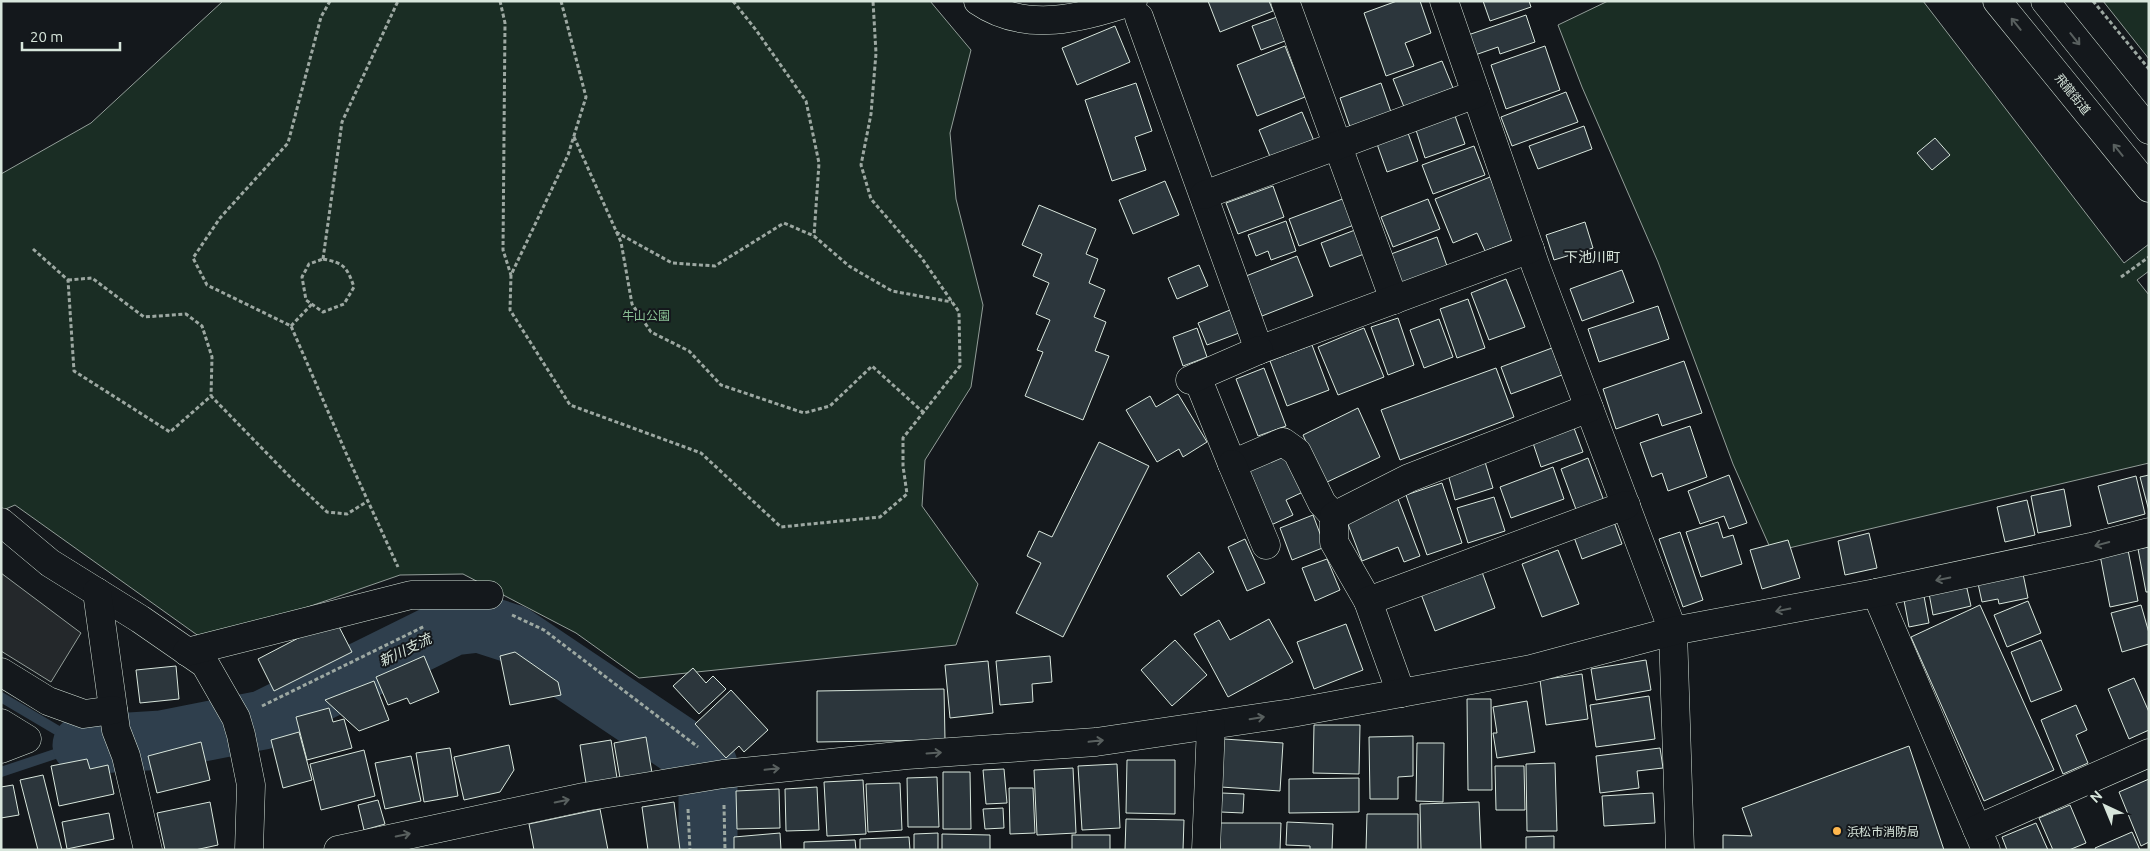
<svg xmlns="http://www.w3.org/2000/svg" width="2150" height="851" font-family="Ubuntu,'Noto Sans JP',sans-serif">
  <rect width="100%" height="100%" fill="#14181c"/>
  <g fill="#1a2d24" stroke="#939e99">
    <polygon points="223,1 930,1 971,50 950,133 956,199 983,305 971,387 925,460 922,506 978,584 956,645 639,678 576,633 463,574 400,575 207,642 15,505 1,511 1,174 91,123"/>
    <polygon points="1608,1 1923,1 2124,263 2149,244 2149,271 2137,280 2149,295 2149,463 1772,552 1733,464 1658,262 1582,87 1558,25"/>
    <polygon points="2103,1 2149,1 2149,59"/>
  </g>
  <polygon fill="#24282b" stroke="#939e99" points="1,573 81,633 51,682 1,651"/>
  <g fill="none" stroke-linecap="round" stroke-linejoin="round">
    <g stroke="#2f3f4d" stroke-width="10">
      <polyline points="1,697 82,745"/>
      <polyline points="1,772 82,745"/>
    </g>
    <polyline stroke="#2f3f4d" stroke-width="59" points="82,745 162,740 263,720 453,626 479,623 513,634 708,765 708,850"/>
  </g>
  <g fill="#2c363c" stroke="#d8e6dc">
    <polygon points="1208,1 1269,1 1273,11 1220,32"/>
    <polygon points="1397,1 1420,1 1431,33 1405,43 1414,66 1386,76 1364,13"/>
    <polygon points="1483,1 1529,1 1531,7 1490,21"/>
    <polygon points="1526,15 1535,42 1500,54 1498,47 1475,55 1468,35"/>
    <polygon points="1277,17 1285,41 1261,50 1252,26"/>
    <polygon points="1115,26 1130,62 1077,85 1062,48"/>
    <polygon points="1285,46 1305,97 1257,116 1237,65"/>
    <polygon points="1545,46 1560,90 1506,109 1491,65"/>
    <polygon points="1442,61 1453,88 1404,107 1393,79"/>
    <polygon points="1136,83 1152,131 1135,137 1146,170 1112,181 1085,100"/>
    <polygon points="1381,83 1391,112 1350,127 1340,98"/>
    <polygon points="1566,92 1578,122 1512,146 1501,117"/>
    <polygon points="1302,112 1314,141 1271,159 1259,130"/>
    <polygon points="1454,113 1465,144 1425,158 1415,127"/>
    <polygon points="1584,126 1592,149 1538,169 1529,146"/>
    <polygon points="1408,133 1418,161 1387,172 1377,144"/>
    <polygon points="1935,138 1950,155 1932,170 1917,153"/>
    <polygon points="1474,146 1485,175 1433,194 1422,165"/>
    <polygon points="1490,177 1515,239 1485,251 1477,233 1453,243 1435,199"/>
    <polygon points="1165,181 1179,215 1133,234 1119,200"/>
    <polygon points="1273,186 1284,217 1238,234 1226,203"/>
    <polygon points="1345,198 1354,225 1299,246 1289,219"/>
    <polygon points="1428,199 1440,229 1393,247 1381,217"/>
    <polygon points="1039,205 1096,229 1086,254 1098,259 1089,283 1105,290 1094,317 1106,322 1095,351 1109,356 1083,420 1025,396 1043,352 1037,350 1050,320 1036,314 1049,283 1033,276 1042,254 1022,245"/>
    <polygon points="1286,221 1296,251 1271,260 1268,251 1256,256 1248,235"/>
    <polygon points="1585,222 1593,248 1554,260 1546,235"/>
    <polygon points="1355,230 1364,254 1330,267 1321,243"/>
    <polygon points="1437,237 1447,266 1402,283 1391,254"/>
    <polygon points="1297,256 1313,296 1262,316 1246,276"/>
    <polygon points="1199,265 1208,286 1177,299 1168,278"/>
    <polygon points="1622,270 1634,302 1582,321 1570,289"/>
    <polygon points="1506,279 1525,327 1489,340 1471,293"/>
    <polygon points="1468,299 1485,348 1457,358 1440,309"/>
    <polygon points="1658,306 1669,339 1599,362 1588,329"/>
    <polygon points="1230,310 1239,333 1207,345 1198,323"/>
    <polygon points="1398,318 1414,365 1388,375 1371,327"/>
    <polygon points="1439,319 1453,357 1424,368 1410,330"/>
    <polygon points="1197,328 1207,357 1183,366 1173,337"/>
    <polygon points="1364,328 1384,377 1338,395 1318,347"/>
    <polygon points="1312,345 1329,390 1287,406 1270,361"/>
    <polygon points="1552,348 1562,375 1511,394 1501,367"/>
    <polygon points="1684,361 1702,413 1662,426 1658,414 1616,429 1603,389"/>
    <polygon points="1264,368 1286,426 1258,436 1236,379"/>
    <polygon points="1496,368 1514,417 1400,460 1381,410"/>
    <polygon points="1178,394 1207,442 1183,457 1179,449 1157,462 1126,410 1150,396 1156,407"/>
    <polygon points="1358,408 1380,457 1325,483 1303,435"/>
    <polygon points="1690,426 1707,477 1668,491 1662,473 1652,477 1640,443"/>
    <polygon points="1574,428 1583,452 1541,467 1533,443"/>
    <polygon points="1099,442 1149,466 1063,637 1016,613 1041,563 1027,556 1039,531 1052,537"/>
    <polygon points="1285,450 1303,492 1286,500 1293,515 1271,525 1240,469"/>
    <polygon points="1588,458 1604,501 1577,512 1561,469"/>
    <polygon points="1485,462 1493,488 1455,500 1448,474"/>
    <polygon points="1553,467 1564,499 1511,518 1500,487"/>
    <polygon points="1729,475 1747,523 1729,529 1724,516 1700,524 1688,491"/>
    <polygon points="2149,475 2149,511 2140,477"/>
    <polygon points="2136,476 2145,514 2108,524 2098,486"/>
    <polygon points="1442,483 1462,543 1427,555 1406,495"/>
    <polygon points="2064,489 2071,526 2038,533 2031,496"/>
    <polygon points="1494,497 1505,531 1468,543 1457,508"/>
    <polygon points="1398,499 1420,556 1404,562 1398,547 1362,561 1346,519"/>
    <polygon points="2027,500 2035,535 2005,542 1997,507"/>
    <polygon points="1313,515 1325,547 1292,560 1280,528"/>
    <polygon points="1614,522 1622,544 1582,559 1574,537"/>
    <polygon points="1718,522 1723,538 1733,535 1742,564 1701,577 1686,532"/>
    <polygon points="1680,532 1703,600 1683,607 1659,539"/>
    <polygon points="1869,533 1877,568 1845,575 1838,541"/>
    <polygon points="1245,539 1265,583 1247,591 1228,547"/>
    <polygon points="1788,540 1800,578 1762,589 1750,550"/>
    <polygon points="2149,547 2149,592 2146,592 2138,549"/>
    <polygon points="1558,550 1579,604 1542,617 1522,564"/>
    <polygon points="2128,550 2138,601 2110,607 2100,555"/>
    <polygon points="1199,552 1214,572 1181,596 1167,576"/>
    <polygon points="1327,559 1340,590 1315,601 1302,568"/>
    <polygon points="2022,569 2028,598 1999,604 1998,599 1982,602 1977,579"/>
    <polygon points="1482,572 1495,608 1435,631 1421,594"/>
    <polygon points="1965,580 1971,606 1933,615 1928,588"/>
    <polygon points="1923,591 1929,623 1909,627 1903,595"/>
    <polygon points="2028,601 2041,633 2007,647 1994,615"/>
    <polygon points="1980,605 2054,770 1984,801 1911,637"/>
    <polygon points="2141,605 2149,633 2149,644 2122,652 2111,613"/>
    <polygon points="335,619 352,652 274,691 258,659"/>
    <polygon points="1269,619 1293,662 1228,697 1194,634 1219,620 1230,640"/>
    <polygon points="1346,624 1363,670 1314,689 1297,642"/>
    <polygon points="1175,640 1207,675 1172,706 1141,670"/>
    <polygon points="2041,640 2062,690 2031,702 2011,652"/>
    <polygon points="515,652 558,682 561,695 510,705 500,656"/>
    <polygon points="424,656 439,692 410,704 407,698 388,705 376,677"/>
    <polygon points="1050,656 1052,682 1032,684 1033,702 1000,705 996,661"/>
    <polygon points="1646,660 1651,690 1596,700 1591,669"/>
    <polygon points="988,661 993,713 950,718 945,665"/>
    <polygon points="176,666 179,699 140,703 136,670"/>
    <polygon points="693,668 706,683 713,676 726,689 699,714 673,686"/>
    <polygon points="1582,674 1588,719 1546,725 1540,680"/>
    <polygon points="2134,678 2149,712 2149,730 2129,739 2108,689"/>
    <polygon points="374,681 389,720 359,731 325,700"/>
    <polygon points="944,689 945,740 817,742 817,691"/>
    <polygon points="731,690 768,730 744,752 739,746 726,758 695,724"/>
    <polygon points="1649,696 1655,739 1596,747 1590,705"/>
    <polygon points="1467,699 1491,699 1492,790 1468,790"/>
    <polygon points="1527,701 1535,752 1497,758 1493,733 1497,733 1493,707"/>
    <polygon points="2076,705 2087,730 2076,735 2088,763 2063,774 2041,720"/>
    <polygon points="329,708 333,722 344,719 352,748 307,760 296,717"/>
    <polygon points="1314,725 1360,725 1359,774 1313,773"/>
    <polygon points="299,732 312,780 283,788 271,740"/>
    <polygon points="1413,736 1413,776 1398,777 1398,799 1370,799 1369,737"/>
    <polygon points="646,737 652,773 620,778 614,743"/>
    <polygon points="1224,739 1283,743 1280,791 1221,787"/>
    <polygon points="611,740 617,778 586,783 580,745"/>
    <polygon points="201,742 210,780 157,793 148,756"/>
    <polygon points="1417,743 1444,743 1443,802 1416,801"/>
    <polygon points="509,745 514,770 500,792 464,800 454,757"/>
    <polygon points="1909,746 1944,850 1723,850 1723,835 1752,836 1742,808"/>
    <polygon points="450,748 458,796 424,802 416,753"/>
    <polygon points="1660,748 1663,768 1637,771 1639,788 1600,793 1596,756"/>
    <polygon points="364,750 375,796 321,810 310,764"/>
    <polygon points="411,756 421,801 385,809 375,763"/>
    <polygon points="87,759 90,769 108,765 114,794 59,806 51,766"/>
    <polygon points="1127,760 1175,760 1175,814 1126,813"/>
    <polygon points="1555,763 1557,831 1527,831 1526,764"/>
    <polygon points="1117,764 1120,828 1082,830 1078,766"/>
    <polygon points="1495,766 1524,766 1525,810 1496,810"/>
    <polygon points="1073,768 1076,833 1037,835 1034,770"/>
    <polygon points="1004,769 1007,803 986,804 983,770"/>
    <polygon points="943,772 970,772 971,829 943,829"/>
    <polygon points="43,775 62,850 38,850 20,780"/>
    <polygon points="937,777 939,827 908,827 907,778"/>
    <polygon points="1359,778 1359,812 1289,813 1289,779"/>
    <polygon points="2149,779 2149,842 2141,846 2119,792"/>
    <polygon points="863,780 866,834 827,836 824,782"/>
    <polygon points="900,783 902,830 868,832 866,784"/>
    <polygon points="13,785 19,815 1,818 1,787"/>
    <polygon points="817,787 819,830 786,831 785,789"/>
    <polygon points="1009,788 1033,788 1035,833 1010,834"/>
    <polygon points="779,789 780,828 737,829 736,791"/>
    <polygon points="1222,793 1244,794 1243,813 1221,812"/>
    <polygon points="1653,793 1655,823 1604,826 1602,796"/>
    <polygon points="378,800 385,824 364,830 358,805"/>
    <polygon points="210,802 218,845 195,850 165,850 157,813"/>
    <polygon points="674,802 680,850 648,850 642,807"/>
    <polygon points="1479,802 1481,850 1421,850 1420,804"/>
    <polygon points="2070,805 2086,843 2069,850 2053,850 2039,818"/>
    <polygon points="1003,808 1004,828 985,829 983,809"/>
    <polygon points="600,809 608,850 534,850 529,824"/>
    <polygon points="109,813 114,839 67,849 62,822"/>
    <polygon points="1367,814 1418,814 1418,850 1366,850"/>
    <polygon points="1126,819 1184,820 1183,850 1125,850"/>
    <polygon points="1287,822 1333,824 1332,850 1310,850 1310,846 1286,845"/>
    <polygon points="1220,823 1281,823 1280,850 1220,850"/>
    <polygon points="2036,823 2048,850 2007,850 2002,837"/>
    <polygon points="2132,832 2140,850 2096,850 2095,848"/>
    <polygon points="780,833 781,850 734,850 734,837"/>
    <polygon points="938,833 938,850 914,850 914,834"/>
    <polygon points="942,834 990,835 990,850 942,850"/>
    <rect x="1072" y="835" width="38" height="15"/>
    <polygon points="1554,836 1554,850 1526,850 1526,837"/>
    <polygon points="909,837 910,850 860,850 860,839"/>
    <polygon points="855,840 856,850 804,850 804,842"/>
  </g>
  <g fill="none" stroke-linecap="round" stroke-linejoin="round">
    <g stroke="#d8e6dc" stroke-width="29">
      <g id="minor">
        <path d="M 978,1 C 1026,34 1083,18 1133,1"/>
        <polyline points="1285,1 1394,300"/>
        <polyline points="1444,1 1536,267 1673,631 1680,850"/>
        <polyline points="1139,17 1259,350 1530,249"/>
        <polyline points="1204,195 1476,94"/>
        <polyline points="1197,377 1232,464 1283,442 1297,452 1322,503 1334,516"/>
        <polyline points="1190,380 1259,350"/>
        <polyline points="1232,464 1266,545"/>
        <polyline points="1,522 50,563 140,619 205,664 236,718 241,735 251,785 249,850"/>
        <polyline points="97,592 116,730 126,756 148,850"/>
        <polyline points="1876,593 1986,850"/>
        <polyline points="1368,601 1334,542 1334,516 1409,478 1589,408"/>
        <polyline points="187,652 411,595 489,595"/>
        <polyline points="1,672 48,701 84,714 113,710"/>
        <polyline points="1401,693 1368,601 1626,505"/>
        <polyline points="1,723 27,739 1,749"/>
        <polyline points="1977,829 2149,753"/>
        <polyline points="338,850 584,797 723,774 907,755 1096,742 1292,713 1531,669 1673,631 1876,593 2091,547 2149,532"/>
        <polyline points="1206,850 1211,725"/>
      </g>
    </g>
    <g stroke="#d8e6dc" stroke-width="29">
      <g id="highway">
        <polyline points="1997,1 2149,188"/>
        <polyline points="2045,1 2149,130"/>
      </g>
    </g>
    <g stroke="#9da8a2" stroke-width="3" stroke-dasharray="4 2.5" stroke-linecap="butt">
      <polyline points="330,1 321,17 288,143 220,218 193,258 207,285 291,326 346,453 398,567"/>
      <polyline points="500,1 505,23 503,250 511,275"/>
      <polyline points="561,1 586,97 568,155 511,275 510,310 570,405 701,453 781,527 880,517 907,494 903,466 903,438 960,366 959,312 921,257 871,199 861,165 871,114 876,53 873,1"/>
      <polyline points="733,1 756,30 806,101 819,163 814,236"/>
      <polyline points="2093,1 2149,69"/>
      <polyline points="574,137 621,242 632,304 651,332 689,351 721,385 804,413 830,406 872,366 924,413"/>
      <polyline points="616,232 672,263 715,266 784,223 814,236 849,266 892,291 952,302"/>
      <polyline points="33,249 68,280 74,371 170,432 211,396 291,478 327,512 347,514 368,501"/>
      <polyline points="323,259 342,122 398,1"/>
      <path d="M 323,259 C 344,263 347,267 354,287 L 344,304 L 323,312 L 306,300 L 302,277 L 309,264 Z"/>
      <polyline points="2121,277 2149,257"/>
      <polyline points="68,280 92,278 144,317 186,314 202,326 212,357 211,396"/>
      <polyline points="291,326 312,304"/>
      <polyline points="512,615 544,630 698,747"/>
      <polyline points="262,706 425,626"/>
      <polyline points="724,805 725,850"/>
      <polyline points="688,809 690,850"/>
    </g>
    <use href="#minor" stroke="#14181c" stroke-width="28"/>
    <use href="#highway" stroke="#14181c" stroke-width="28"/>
  </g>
  <defs><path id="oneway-shaft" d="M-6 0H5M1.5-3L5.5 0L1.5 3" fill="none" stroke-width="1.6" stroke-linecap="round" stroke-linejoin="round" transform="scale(1.25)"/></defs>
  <g stroke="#59605f">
    <use href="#oneway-shaft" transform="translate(2016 24) rotate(-129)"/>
    <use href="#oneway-shaft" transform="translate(2075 39) rotate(51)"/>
    <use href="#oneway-shaft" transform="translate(2118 150) rotate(-129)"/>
    <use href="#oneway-shaft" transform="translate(2102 544) rotate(165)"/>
    <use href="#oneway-shaft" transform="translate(1943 579) rotate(168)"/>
    <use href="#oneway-shaft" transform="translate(1783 610) rotate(169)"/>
    <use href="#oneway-shaft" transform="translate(1257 718) rotate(-9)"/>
    <use href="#oneway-shaft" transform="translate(1096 741) rotate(-6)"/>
    <use href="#oneway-shaft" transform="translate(934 753) rotate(-4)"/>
    <use href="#oneway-shaft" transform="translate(772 769) rotate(-6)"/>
    <use href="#oneway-shaft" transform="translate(562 801) rotate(-12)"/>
    <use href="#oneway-shaft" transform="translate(403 835) rotate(-12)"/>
  </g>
  <circle fill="#ffb74d" stroke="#14181c" stroke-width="2" cx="1837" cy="831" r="5"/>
  <g text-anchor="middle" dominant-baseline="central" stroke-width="4" stroke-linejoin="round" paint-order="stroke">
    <g font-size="12" fill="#d8e6dc" stroke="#14181c">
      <text transform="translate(2073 94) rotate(51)">飛龍街道</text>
    </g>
    <g font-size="12" fill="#8ac095" stroke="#14181c">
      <text x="646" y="315">牛山公園</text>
    </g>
    <g font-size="12" fill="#d8e6dc" stroke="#14181c" text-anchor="start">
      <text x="1847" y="831">浜松市消防局</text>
    </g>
    <g font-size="14" fill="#d8e6dc" stroke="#14181c">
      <text x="1592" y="257">下池川町</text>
    </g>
    <g font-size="14" font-style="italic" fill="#d8e6dc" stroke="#14181c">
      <text transform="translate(405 650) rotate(-26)">新川支流</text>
    </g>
  </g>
  <rect width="2150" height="851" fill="none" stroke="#d8e6dc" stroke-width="5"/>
  <g transform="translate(2105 806) rotate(316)" stroke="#14181c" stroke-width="4" paint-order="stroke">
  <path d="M0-4L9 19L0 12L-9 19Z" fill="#d8e6dc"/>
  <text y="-8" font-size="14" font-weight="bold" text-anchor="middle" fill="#d8e6dc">N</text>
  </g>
  <path d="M22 42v8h98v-8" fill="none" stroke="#d8e6dc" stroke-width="2.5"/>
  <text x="30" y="42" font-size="15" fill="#d8e6dc" stroke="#14181c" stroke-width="4" paint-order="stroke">20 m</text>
</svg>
